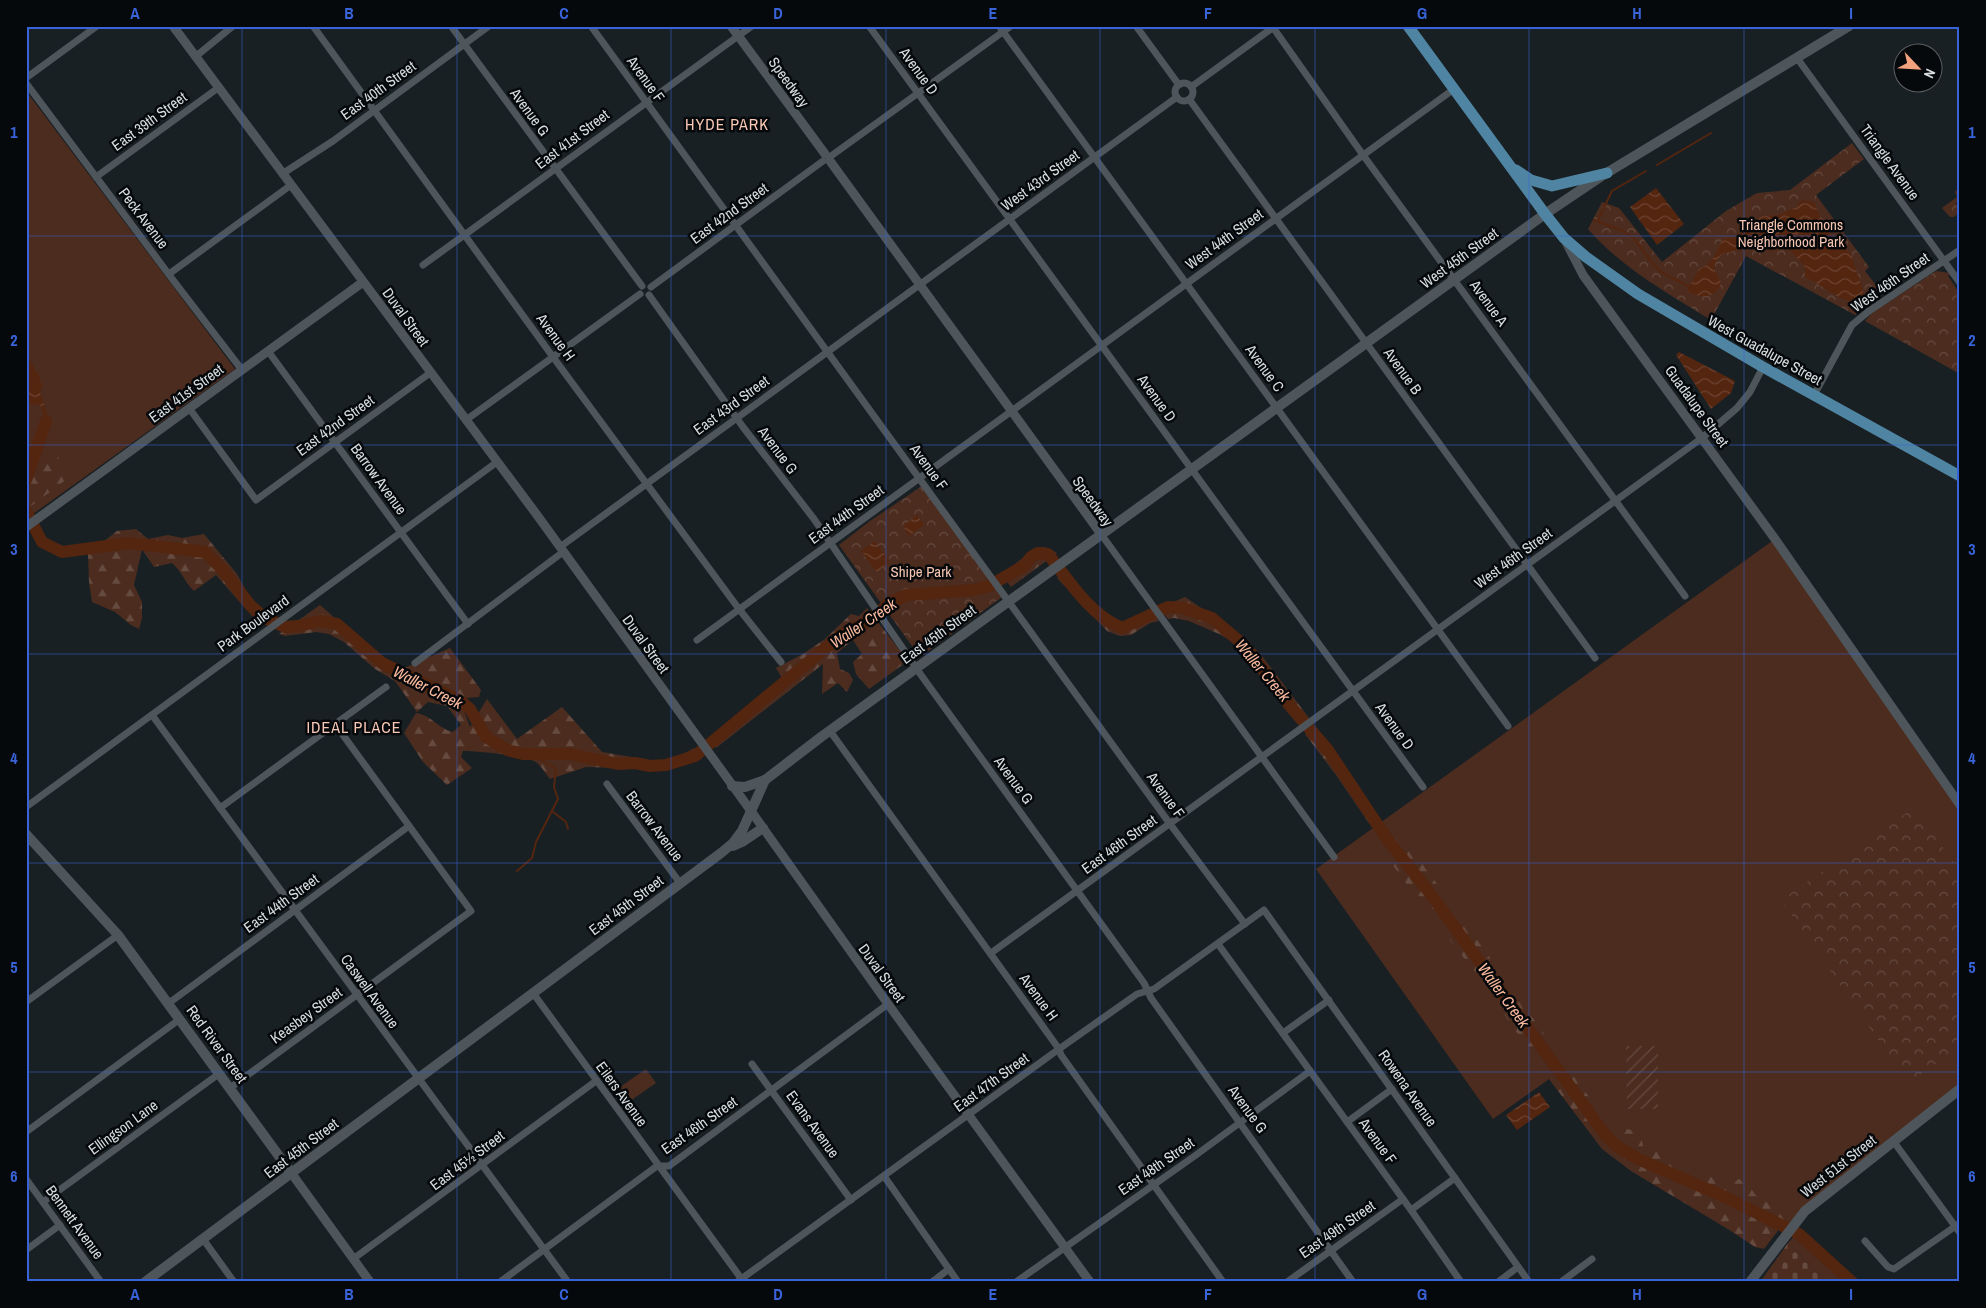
<svg xmlns="http://www.w3.org/2000/svg" width="1986" height="1308" font-family="'Archivo Narrow',sans-serif">
  <defs>
    <pattern id="forest-firs" width="22" height="20" patternUnits="userSpaceOnUse" patternTransform="scale(1.25)"><rect width="22" height="20" fill="#4c2c1f"/><path d="M5 1l3.5 6h-7zM16 11l3.5 6h-7z" fill="#654a3f"/></pattern>
    <pattern id="cemetery-stones" width="16" height="16" patternUnits="userSpaceOnUse" patternTransform="scale(1.25)"><rect width="16" height="16" fill="#4c2c1f"/><path d="M2 7V4a2 2 0 0 1 4 0v3zM10 15v-3a2 2 0 0 1 4 0v3z" fill="#654a3f"/></pattern>
    <pattern id="park-crowns" width="20" height="18" patternUnits="userSpaceOnUse" patternTransform="scale(1.25)"><rect width="20" height="18" fill="#4c2c1f"/><path d="M2 6a3 3 0 1 1 6 0M12 15a3 3 0 1 1 6 0" fill="none" stroke="#654a3f"/></pattern>
    <pattern id="garden-furrows" width="10" height="10" patternUnits="userSpaceOnUse" patternTransform="scale(1.25)"><rect width="10" height="10" fill="#4c2c1f"/><path d="M-1 1l2-2M0 10L10 0M9 11l2-2" fill="none" stroke="#654a3f"/></pattern>
    <pattern id="water-waves" width="16" height="10" patternUnits="userSpaceOnUse" patternTransform="scale(1.25)"><rect width="16" height="10" fill="#54250f"/><path d="M0 5q4-4 8 0t8 0" fill="none" stroke="#6c4432"/></pattern>
  </defs>
  <rect width="100%" height="100%" fill="#192024"/>
  <g fill="#4c2c1f">
    <polygon points="26,91 235,369 26,519"/>
    <polygon points="1775,539 1960,805 1960,1089 1813,1204 1784,1237 1776,1223 1638,1159 1559,1072 1493,1119 1316,869"/>
    <polygon points="646,1069 656,1083 630,1101 620,1087"/>
  </g>
  <g fill="url(#forest-firs)">
    <polygon points="45,455 58,457 67,479 26,510 26,462"/>
    <path d="M 136,529 L 148,539 L 168,535 L 182,538 L 204,534 L 237,574 L 252,602 L 271,616 L 260,625 L 216,575 L 194,591 C 185,583 182,571 172,563 L 154,567 L 142,549 L 134,585 L 142,602 L 142,618 L 139,629 L 131,625 L 115,612 L 92,602 L 89,582 L 88,554 L 117,531 Z"/>
    <polygon points="1042,547 1048,548 1057,553 1011,587 1001,574 1034,550"/>
    <path d="M 1067,571 C 1077,584 1108,624 1126,621 C 1134,620 1144,614 1151,611 L 1159,621 L 1150,623 L 1131,635 L 1120,636 L 1107,631 L 1057,578 Z"/>
    <polygon points="1185,597 1216,618 1259,652 1309,718 1299,725 1238,645 1219,634 1189,621 1174,618 1168,619 1160,608"/>
    <path d="M 320,605 L 379,657 L 402,669 L 450,648 L 481,690 L 479,697 L 465,698 L 458,703 L 464,711 L 470,727 L 487,699 L 517,739 L 562,707 L 602,752 L 667,763 L 694,748 L 702,759 L 657,769 L 586,767 L 550,779 C 545,773 540,764 534,761 C 520,755 478,751 463,751 L 461,757 L 472,768 L 447,785 L 423,762 L 404,733 L 416,713 C 431,715 439,729 453,732 L 461,725 L 447,706 L 428,702 L 417,712 L 395,681 L 375,669 L 344,642 L 329,634 L 316,632 L 285,636 L 279,634 Z"/>
    <polygon points="867,608 908,661 869,689 856,674 853,662 862,654 853,640 837,653 840,669 849,673 853,680 847,692 838,683 822,694 823,664 716,748 710,738 782,678 776,668 803,654 825,639 851,614 859,616"/>
    <path d="M 1315,726 L 1382,822 L 1407,842 L 1602,1115 L 1616,1127 L 1632,1130 L 1642,1141 L 1644,1151 C 1663,1151 1671,1156 1680,1172 L 1710,1176 L 1724,1188 L 1739,1179 L 1747,1183 L 1757,1197 L 1790,1215 L 1764,1249 L 1755,1247 L 1731,1231 L 1631,1171 L 1602,1149 L 1552,1083 L 1474,971 L 1408,886 L 1369,832 L 1373,829 L 1336,775 L 1305,734 Z"/>
    <polygon points="1800,1230 1858,1282 1827,1282 1788,1243"/>
  </g>
  <polygon fill="url(#cemetery-stones)" points="1788,1243 1827,1282 1760,1282"/>
  <g fill="url(#park-crowns)">
    <path d="M 1852,143 L 1864,159 L 1816,195 L 1869,267 L 1865,271 L 1882,293 L 1855,315 L 1746,256 L 1711,320 C 1667,293 1622,268 1588,229 L 1602,202 L 1619,208 L 1662,262 L 1726,211 L 1757,193 L 1790,190 Z"/>
    <polygon points="1960,186 1960,201 1956,203 1959,212 1954,217 1950,217 1942,208 1957,197 1955,192"/>
    <polygon points="1936,271 1950,273 1948,276 1960,294 1960,374 1865,321 1872,313"/>
    <polygon points="922,486 1002,597 920,657 839,545 870,521"/>
    <polygon points="1908,812 1919,813 1960,872 1960,1047 1908,1083 1781,900"/>
  </g>
  <polygon fill="url(#garden-furrows)" points="1626,1046 1658,1046 1658,1109 1627,1109"/>
  <g fill="url(#water-waves)">
    <polygon points="1656,188 1684,224 1657,245 1630,207"/>
    <path d="M 1804,200 L 1814,202 L 1824,226 L 1836,242 L 1851,254 L 1865,297 L 1862,302 C 1836,302 1827,287 1805,277 L 1805,267 L 1791,251 L 1784,249 L 1771,251 L 1761,246 L 1745,245 L 1734,251 L 1722,254 L 1716,261 L 1714,269 L 1721,282 C 1717,299 1699,299 1687,291 L 1699,269 C 1712,264 1718,251 1722,239 L 1737,237 L 1754,220 L 1763,216 L 1779,215 L 1798,206 L 1799,202 Z"/>
    <polygon points="1679,352 1735,381 1731,393 1711,409 1676,355"/>
    <path d="M 32,370 L 38,372 L 42,388 L 40,392 L 50,424 L 46,438 L 42,438 C 38,430 44,425 44,417 C 43,413 41,408 40,404 L 33,405 L 26,399 L 26,372 Z"/>
    <polygon points="917,515 924,525 909,536 903,526"/>
    <polygon points="875,541 890,562 877,572 861,551"/>
    <polygon points="1539,1092 1550,1107 1517,1130 1506,1115"/>
  </g>
  <g fill="none" stroke-linecap="round" stroke-linejoin="round">
    <g stroke="#54250f" stroke-width="2">
      <polyline points="1657,165 1711,133"/>
      <polyline points="1594,220 1623,231 1633,237 1653,264 1661,272 1690,287"/>
      <polyline points="1598,220 1612,191 1646,171"/>
      <polyline points="552,811 566,822 568,829"/>
      <polyline points="517,871 532,858 536,842 558,799 554,787 556,769 532,754"/>
    </g>
    <g stroke="#54250f" stroke-width="12">
      <polyline points="26,365 36,386"/>
      <polyline points="26,480 46,421"/>
      <path d="M 26,511 L 42,542 L 62,552 L 129,543 L 205,552 L 223,570 L 250,605 L 265,618 L 285,627 L 298,626 L 321,621 L 337,624 L 382,663 L 462,702 L 470,709 L 486,737 L 507,750 L 523,754 L 570,754 L 618,764 L 635,763 L 650,766 L 666,765 L 695,756 L 840,636 L 868,621 L 890,603 L 907,595 L 974,590 L 989,586 L 1024,566 L 1031,557 L 1038,553 L 1048,554 C 1069,581 1090,615 1122,628 L 1168,607 L 1183,608 L 1212,618 L 1245,646 L 1290,706 L 1328,750 L 1387,839 L 1429,892 L 1606,1136 L 1618,1147 L 1638,1159 L 1725,1197 L 1799,1234 L 1852,1282"/>
    </g>
    <g stroke="#4e565c" stroke-width="7">
      <polyline points="313,26 553,357 739,609 781,662"/>
      <polyline points="451,26 642,286"/>
      <polyline points="591,26 1170,824 1245,924"/>
      <polyline points="869,26 1423,787"/>
      <polyline points="999,26 1508,726"/>
      <polyline points="1136,26 1179,85"/>
      <polyline points="1272,26 1363,155 1685,596"/>
      <polyline points="195,57 233,26"/>
      <polyline points="1797,58 1960,283"/>
      <polyline points="26,78 97,26"/>
      <polyline points="26,83 173,280 242,370"/>
      <circle cx="1184" cy="92" r="9"/>
      <polyline points="1191,87 1275,26"/>
      <polyline points="1189,99 1595,658"/>
      <polyline points="831,156 1011,26"/>
      <polyline points="282,174 333,141 489,26"/>
      <polyline points="96,177 218,88"/>
      <polyline points="423,265 752,26"/>
      <polyline points="169,274 291,185"/>
      <polyline points="651,287 823,161"/>
      <polyline points="649,295 743,427 814,519 921,675 1144,983 1151,998 1353,1282"/>
      <polyline points="268,351 468,624"/>
      <polyline points="1814,395 1852,325 1869,311 1960,250"/>
      <polyline points="189,408 256,500 430,373"/>
      <polyline points="466,420 640,294"/>
      <polyline points="1101,534 1334,857"/>
      <polyline points="560,547 1177,97"/>
      <polyline points="697,640 1454,89"/>
      <polyline points="415,663 563,552"/>
      <polyline points="152,715 568,1282"/>
      <polyline points="830,731 1059,1049 1061,1055 1223,1282"/>
      <polyline points="607,784 680,883"/>
      <polyline points="26,807 497,462"/>
      <polyline points="220,808 386,687"/>
      <polyline points="1218,944 1411,1210 1461,1282"/>
      <polyline points="991,953 1702,438 1737,408 1750,392 1763,367"/>
      <polyline points="533,993 743,1281"/>
      <polyline points="26,1002 118,935"/>
      <polyline points="169,1003 409,826"/>
      <polyline points="1283,1033 1329,1000"/>
      <polyline points="752,1064 851,1200"/>
      <polyline points="230,1088 471,911 335,724"/>
      <polyline points="1347,1122 1392,1089"/>
      <polyline points="26,1132 180,1019"/>
      <polyline points="1894,1142 1960,1233"/>
      <polyline points="884,1176 958,1282"/>
      <polyline points="26,1179 101,1282"/>
      <polyline points="43,1202 220,1073"/>
      <polyline points="1411,1210 1455,1178"/>
      <polyline points="203,1239 234,1282"/>
      <polyline points="1865,1241 1888,1267 1894,1269 1960,1223"/>
      <polyline points="26,1250 60,1225"/>
      <polyline points="353,1259 596,1081"/>
      <polyline points="500,1282 657,1166 669,1166 888,1004"/>
      <polyline points="737,1282 1059,1049 1137,994 1154,989 1264,910 1529,1282"/>
      <polyline points="932,1282 949,1269"/>
      <polyline points="1016,1282 1196,1155 1310,1071"/>
      <polyline points="1287,1282 1403,1199"/>
      <polyline points="1498,1282 1518,1267"/>
      <polyline points="1561,1282 1592,1259"/>
    </g>
    <g stroke="#4e565c" stroke-width="9">
      <polyline points="173,26 537,515 751,811 888,1004 1090,1282"/>
      <polyline points="731,26 825,154"/>
      <polyline points="830,161 1101,534"/>
      <polyline points="1566,242 1583,275 1775,539 1960,805"/>
      <polyline points="26,527 363,282"/>
      <polyline points="292,1174 370,1282"/>
    </g>
    <g stroke="#4e565c" stroke-width="10">
      <polyline points="732,786 745,787 765,780"/>
      <polyline points="26,834 118,935 292,1174"/>
      <polyline points="733,846 742,842 763,828"/>
      <polyline points="145,1282 721,853 733,843 742,831 765,780 821,737 1545,214 1600,177 1849,26"/>
      <polyline points="1750,1282 1805,1211 1960,1089"/>
    </g>
    <g stroke="#4f85a2" stroke-width="11">
      <polyline points="1408,26 1545,214 1564,238 1586,257 1638,294 1763,367 1960,476"/>
      <polyline points="1516,170 1531,180 1552,186 1607,173"/>
    </g>
  </g>
  <path fill="none" stroke="#3963d9" stroke-width="1" stroke-opacity="0.55" d="M 242,26 L 242,1282M 457,26 L 457,1282M 671,26 L 671,1282M 886,26 L 886,1282M 1100,26 L 1100,1282M 1315,26 L 1315,1282M 1529,26 L 1529,1282M 1744,26 L 1744,1282M 26,236 L 1960,236M 26,445 L 1960,445M 26,654 L 1960,654M 26,863 L 1960,863M 26,1072 L 1960,1072"/>
  <g text-anchor="middle" dominant-baseline="central" stroke-width="5" stroke-linejoin="round" paint-order="stroke">
    <g font-size="15" fill="#d8dde0" stroke="#06090b">
      <text transform="translate(919 71) rotate(54)">Avenue D</text>
      <text transform="translate(646 79) rotate(54)">Avenue F</text>
      <text transform="translate(789 82) rotate(54)">Speedway</text>
      <text transform="translate(378 90) rotate(-36)">East 40th Street</text>
      <text transform="translate(530 112) rotate(54)">Avenue G</text>
      <text transform="translate(149 121) rotate(-36)">East 39th Street</text>
      <text transform="translate(572 139) rotate(-37)">East 41st Street</text>
      <text transform="translate(1890 162) rotate(54)">Triangle Avenue</text>
      <text transform="translate(1040 180) rotate(-36)">West 43rd Street</text>
      <text transform="translate(729 213) rotate(-36)">East 42nd Street</text>
      <text transform="translate(144 218) rotate(53)">Peck Avenue</text>
      <text transform="translate(1224 239) rotate(-36)">West 44th Street</text>
      <text transform="translate(1459 258) rotate(-36)">West 45th Street</text>
      <text transform="translate(1890 282) rotate(-35)">West 46th Street</text>
      <text transform="translate(1489 303) rotate(54)">Avenue A</text>
      <text transform="translate(406 317) rotate(54)">Duval Street</text>
      <text transform="translate(556 337) rotate(54)">Avenue H</text>
      <text transform="translate(1765 350) rotate(29)">West Guadalupe Street</text>
      <text transform="translate(1265 368) rotate(54)">Avenue C</text>
      <text transform="translate(1403 371) rotate(54)">Avenue B</text>
      <text transform="translate(186 393) rotate(-36)">East 41st Street</text>
      <text transform="translate(1157 398) rotate(54)">Avenue D</text>
      <text transform="translate(731 405) rotate(-36)">East 43rd Street</text>
      <text transform="translate(1697 406) rotate(54)">Guadalupe Street</text>
      <text transform="translate(335 425) rotate(-36)">East 42nd Street</text>
      <text transform="translate(778 450) rotate(53)">Avenue G</text>
      <text transform="translate(929 467) rotate(54)">Avenue F</text>
      <text transform="translate(379 479) rotate(54)">Barrow Avenue</text>
      <text transform="translate(1093 501) rotate(54)">Speedway</text>
      <text transform="translate(846 514) rotate(-36)">East 44th Street</text>
      <text transform="translate(1513 558) rotate(-36)">West 46th Street</text>
      <text transform="translate(253 623) rotate(-36)">Park Boulevard</text>
      <text transform="translate(938 634) rotate(-36)">East 45th Street</text>
      <text transform="translate(646 644) rotate(54)">Duval Street</text>
      <text transform="translate(1395 726) rotate(54)">Avenue D</text>
      <text transform="translate(1014 780) rotate(54)">Avenue G</text>
      <text transform="translate(1166 795) rotate(54)">Avenue F</text>
      <text transform="translate(655 826) rotate(53)">Barrow Avenue</text>
      <text transform="translate(1119 844) rotate(-36)">East 46th Street</text>
      <text transform="translate(281 903) rotate(-36)">East 44th Street</text>
      <text transform="translate(626 905) rotate(-37)">East 45th Street</text>
      <text transform="translate(882 973) rotate(54)">Duval Street</text>
      <text transform="translate(370 991) rotate(54)">Caswell Avenue</text>
      <text transform="translate(1039 997) rotate(54)">Avenue H</text>
      <text transform="translate(306 1015) rotate(-36)">Keasbey Street</text>
      <text transform="translate(217 1044) rotate(54)">Red River Street</text>
      <text transform="translate(991 1082) rotate(-36)">East 47th Street</text>
      <text transform="translate(1408 1088) rotate(55)">Rowena Avenue</text>
      <text transform="translate(622 1094) rotate(54)">Eilers Avenue</text>
      <text transform="translate(1248 1109) rotate(54)">Avenue G</text>
      <text transform="translate(813 1124) rotate(54)">Evans Avenue</text>
      <text transform="translate(699 1125) rotate(-35)">East 46th Street</text>
      <text transform="translate(123 1127) rotate(-36)">Ellingson Lane</text>
      <text transform="translate(1378 1141) rotate(54)">Avenue F</text>
      <text transform="translate(301 1148) rotate(-37)">East 45th Street</text>
      <text transform="translate(467 1160) rotate(-37)">East 45½ Street</text>
      <text transform="translate(1156 1166) rotate(-35)">East 48th Street</text>
      <text transform="translate(1838 1166) rotate(-38)">West 51st Street</text>
      <text transform="translate(75 1222) rotate(54)">Bennett Avenue</text>
      <text transform="translate(1337 1229) rotate(-35)">East 49th Street</text>
    </g>
    <g font-size="15" fill="#f8c6b1" stroke="#06090b">
      <text x="1791" y="224">Triangle Commons<tspan x="1791" dy="17">Neighborhood Park</tspan></text>
      <text x="921" y="571">Shipe Park</text>
    </g>
    <g font-size="16" letter-spacing="1" fill="#f9c9b6" stroke="#06090b">
      <text x="727" y="124">HYDE PARK</text>
      <text x="354" y="727">IDEAL PLACE</text>
    </g>
    <g font-size="16" font-style="italic" fill="#fcba9e" stroke="#06090b">
      <text transform="translate(863 623) rotate(-34)">Waller Creek</text>
      <text transform="translate(1263 670) rotate(50)">Waller Creek</text>
      <text transform="translate(428 687) rotate(27)">Waller Creek</text>
      <text transform="translate(1504 995) rotate(54)">Waller Creek</text>
    </g>
  </g>
  <rect width="1986" height="1308" fill="none" stroke="#06090b" stroke-width="55"/>
  <g transform="translate(1918 68) rotate(115)"><circle r="24" fill="#06090b" stroke="#5a5e60"/>
  <path d="M0-4L9 19L0 12L-9 19Z" fill="#f2a17e"/>
  <text y="-8" font-size="14" font-weight="bold" text-anchor="middle" fill="#d8dde0">N</text>
  </g>
  <rect x="28" y="28" width="1930" height="1252" fill="none" stroke="#3963d9" stroke-width="2"/>
  <g font-size="16" text-anchor="middle" font-weight="bold" fill="#3963d9">
    <text x="135" y="19">A</text>
    <text x="349" y="19">B</text>
    <text x="564" y="19">C</text>
    <text x="778" y="19">D</text>
    <text x="993" y="19">E</text>
    <text x="1208" y="19">F</text>
    <text x="1422" y="19">G</text>
    <text x="1637" y="19">H</text>
    <text x="1851" y="19">I</text>
    <text x="14" y="138">1</text>
    <text x="1972" y="138">1</text>
    <text x="14" y="346">2</text>
    <text x="1972" y="346">2</text>
    <text x="14" y="555">3</text>
    <text x="1972" y="555">3</text>
    <text x="14" y="764">4</text>
    <text x="1972" y="764">4</text>
    <text x="14" y="973">5</text>
    <text x="1972" y="973">5</text>
    <text x="14" y="1182">6</text>
    <text x="1972" y="1182">6</text>
    <text x="135" y="1300">A</text>
    <text x="349" y="1300">B</text>
    <text x="564" y="1300">C</text>
    <text x="778" y="1300">D</text>
    <text x="993" y="1300">E</text>
    <text x="1208" y="1300">F</text>
    <text x="1422" y="1300">G</text>
    <text x="1637" y="1300">H</text>
    <text x="1851" y="1300">I</text>
  </g>
</svg>
